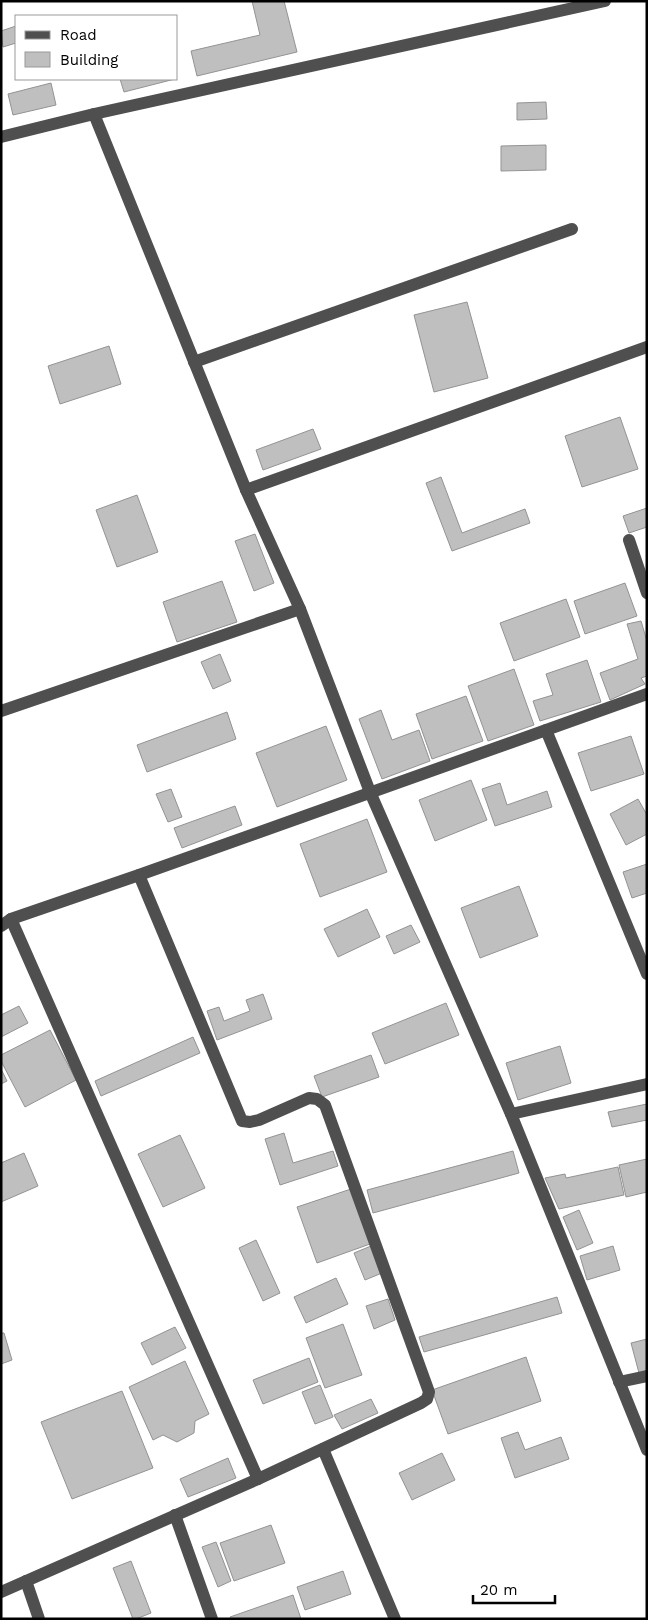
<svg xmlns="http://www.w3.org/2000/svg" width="648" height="1620" font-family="'Work Sans',sans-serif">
  <rect width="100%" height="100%" fill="#fff"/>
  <g fill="#bfbfbf" stroke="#939393">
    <polygon points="252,1 284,1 297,52 197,76 191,51 260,35"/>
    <polygon points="16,26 16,43 3,47 1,31"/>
    <polygon points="120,79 175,79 124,92"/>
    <polygon points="51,83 56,105 13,115 8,94"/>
    <polygon points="546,102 547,119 517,120 517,103"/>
    <polygon points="546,145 546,170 501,171 501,146"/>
    <polygon points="467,302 488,378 434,392 414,315"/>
    <polygon points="109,346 121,384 60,404 48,366"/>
    <polygon points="620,417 638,469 582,487 565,436"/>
    <polygon points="313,429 321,449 263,470 256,450"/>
    <polygon points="441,477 462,533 525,509 530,523 452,551 426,483"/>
    <polygon points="137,495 158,552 117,567 96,510"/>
    <polygon points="647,508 647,527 629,533 623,516"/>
    <polygon points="255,534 274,583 254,591 235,541"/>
    <polygon points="222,581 237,622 177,642 163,602"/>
    <polygon points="625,583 637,616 585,634 574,601"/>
    <polygon points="566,599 580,637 514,661 500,623"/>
    <polygon points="641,621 647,641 647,676 641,678 645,684 610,700 600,673 638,659 627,624"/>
    <polygon points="220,654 231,681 213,689 201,662"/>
    <polygon points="587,660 601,702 540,721 533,701 553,695 546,674"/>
    <polygon points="514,669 534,725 488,741 468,686"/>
    <polygon points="466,696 483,741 432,759 416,714"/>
    <polygon points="381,710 392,740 419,730 430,761 382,779 359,719"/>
    <polygon points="227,712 236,739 147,772 137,745"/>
    <polygon points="326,726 347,780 277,807 256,753"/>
    <polygon points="631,736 644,774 591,791 578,753"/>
    <polygon points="471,780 487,820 435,841 419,800"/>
    <polygon points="500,783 507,805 547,791 552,807 495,826 482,789"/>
    <polygon points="171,789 182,817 168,822 156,794"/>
    <polygon points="638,799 647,815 647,834 626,845 610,814"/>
    <polygon points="235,806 242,825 182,848 174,828"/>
    <polygon points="367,819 387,872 320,897 300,844"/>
    <polygon points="647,864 647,893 632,898 623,872"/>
    <polygon points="519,886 538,936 480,958 461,908"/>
    <polygon points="367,909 380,937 338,957 324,929"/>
    <polygon points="411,925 420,942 394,954 386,936"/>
    <polygon points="263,994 272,1019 217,1040 207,1011 219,1007 224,1021 250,1011 246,1000"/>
    <polygon points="446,1003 459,1035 385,1064 372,1033"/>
    <polygon points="19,1006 28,1023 1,1037 1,1015"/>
    <polygon points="50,1030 76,1080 25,1107 1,1061 1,1055"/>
    <polygon points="193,1037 200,1053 101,1096 95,1081"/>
    <polygon points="560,1046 571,1083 518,1100 506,1063"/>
    <polygon points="371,1055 379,1077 322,1097 314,1076"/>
    <polygon points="1,1069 7,1081 1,1084"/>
    <polygon points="647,1104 647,1120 612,1127 608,1112"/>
    <polygon points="284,1133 293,1163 333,1151 338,1166 280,1185 265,1139"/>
    <polygon points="180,1135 205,1188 163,1207 138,1154"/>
    <polygon points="513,1151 519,1173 373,1213 367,1190"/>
    <polygon points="24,1153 38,1186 1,1202 1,1163"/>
    <polygon points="647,1159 647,1192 626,1197 619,1165"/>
    <polygon points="618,1167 624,1195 559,1209 545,1178 565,1174 566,1178"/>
    <polygon points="351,1189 370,1244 317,1263 297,1207"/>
    <polygon points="579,1210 593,1243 577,1250 563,1217"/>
    <polygon points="256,1240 280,1293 263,1301 239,1248"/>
    <polygon points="371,1246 382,1273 365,1280 354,1253"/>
    <polygon points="613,1246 620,1270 587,1280 580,1256"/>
    <polygon points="336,1278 348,1304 306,1323 294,1297"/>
    <polygon points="557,1297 562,1313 424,1352 419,1337"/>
    <polygon points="388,1299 395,1320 374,1329 366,1306"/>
    <polygon points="343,1324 362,1375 325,1388 306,1338"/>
    <polygon points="175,1327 186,1348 152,1365 141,1343"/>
    <polygon points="1,1333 4,1333 12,1360 1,1364"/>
    <polygon points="647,1339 647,1370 639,1373 631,1343"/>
    <polygon points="526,1357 541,1401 448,1434 432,1390"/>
    <polygon points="309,1358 318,1382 263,1404 253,1380"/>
    <polygon points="185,1361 209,1414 195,1421 194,1433 177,1442 163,1435 153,1440 129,1387"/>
    <polygon points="320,1385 333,1417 315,1424 302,1392"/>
    <polygon points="122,1391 153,1468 72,1499 41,1422"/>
    <polygon points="371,1399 378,1413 342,1429 334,1415"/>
    <polygon points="518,1432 525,1450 561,1437 569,1459 515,1478 501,1438"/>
    <polygon points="442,1453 455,1480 412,1500 399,1473"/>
    <polygon points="228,1458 236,1478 188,1497 180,1479"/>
    <polygon points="271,1525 285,1563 234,1581 220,1543"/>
    <polygon points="216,1542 231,1581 218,1587 202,1547"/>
    <polygon points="131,1561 151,1613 136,1619 133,1619 113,1568"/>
    <polygon points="343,1571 351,1594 305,1610 297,1587"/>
    <polygon points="293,1595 301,1619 231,1619 230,1617"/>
  </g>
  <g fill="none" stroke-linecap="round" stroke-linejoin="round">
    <g stroke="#4f4f4f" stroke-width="12">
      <polyline points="94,114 246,490 300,609 370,792 511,1114 647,1450"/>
      <polyline points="1,137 94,114 605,1"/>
      <polyline points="194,362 572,229"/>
      <polyline points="246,490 647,347"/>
      <polyline points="629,540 647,593"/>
      <polyline points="1,711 300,609"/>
      <polyline points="546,730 647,974"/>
      <polyline points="11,919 258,1479"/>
      <polyline points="1,926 11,919 139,875 647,694"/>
      <polyline points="511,1114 647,1084"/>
      <polyline points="619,1382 647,1376"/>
      <polyline points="323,1449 395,1619"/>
      <polyline points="175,1515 212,1619"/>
      <polyline points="26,1581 39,1619"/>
      <polyline points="1,1592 258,1479 421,1403 427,1399 429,1392 325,1105 317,1099 309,1098 259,1120 250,1122 242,1121 139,875"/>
    </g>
  </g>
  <rect width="648" height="1620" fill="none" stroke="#000000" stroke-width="5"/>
  <rect x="15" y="15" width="162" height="65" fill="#ffffff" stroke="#999999"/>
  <rect x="25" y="31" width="25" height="8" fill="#4f4f4f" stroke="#999999"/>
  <text x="60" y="40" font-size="15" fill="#000000">Road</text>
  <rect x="25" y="52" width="25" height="15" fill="#bfbfbf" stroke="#999999"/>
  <text x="60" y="65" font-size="15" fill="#000000">Building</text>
  <path d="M473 1595v8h82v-8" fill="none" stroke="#000000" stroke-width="2.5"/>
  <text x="480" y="1595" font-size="15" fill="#000000" stroke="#ffffff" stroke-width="4" paint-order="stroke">20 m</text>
</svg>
